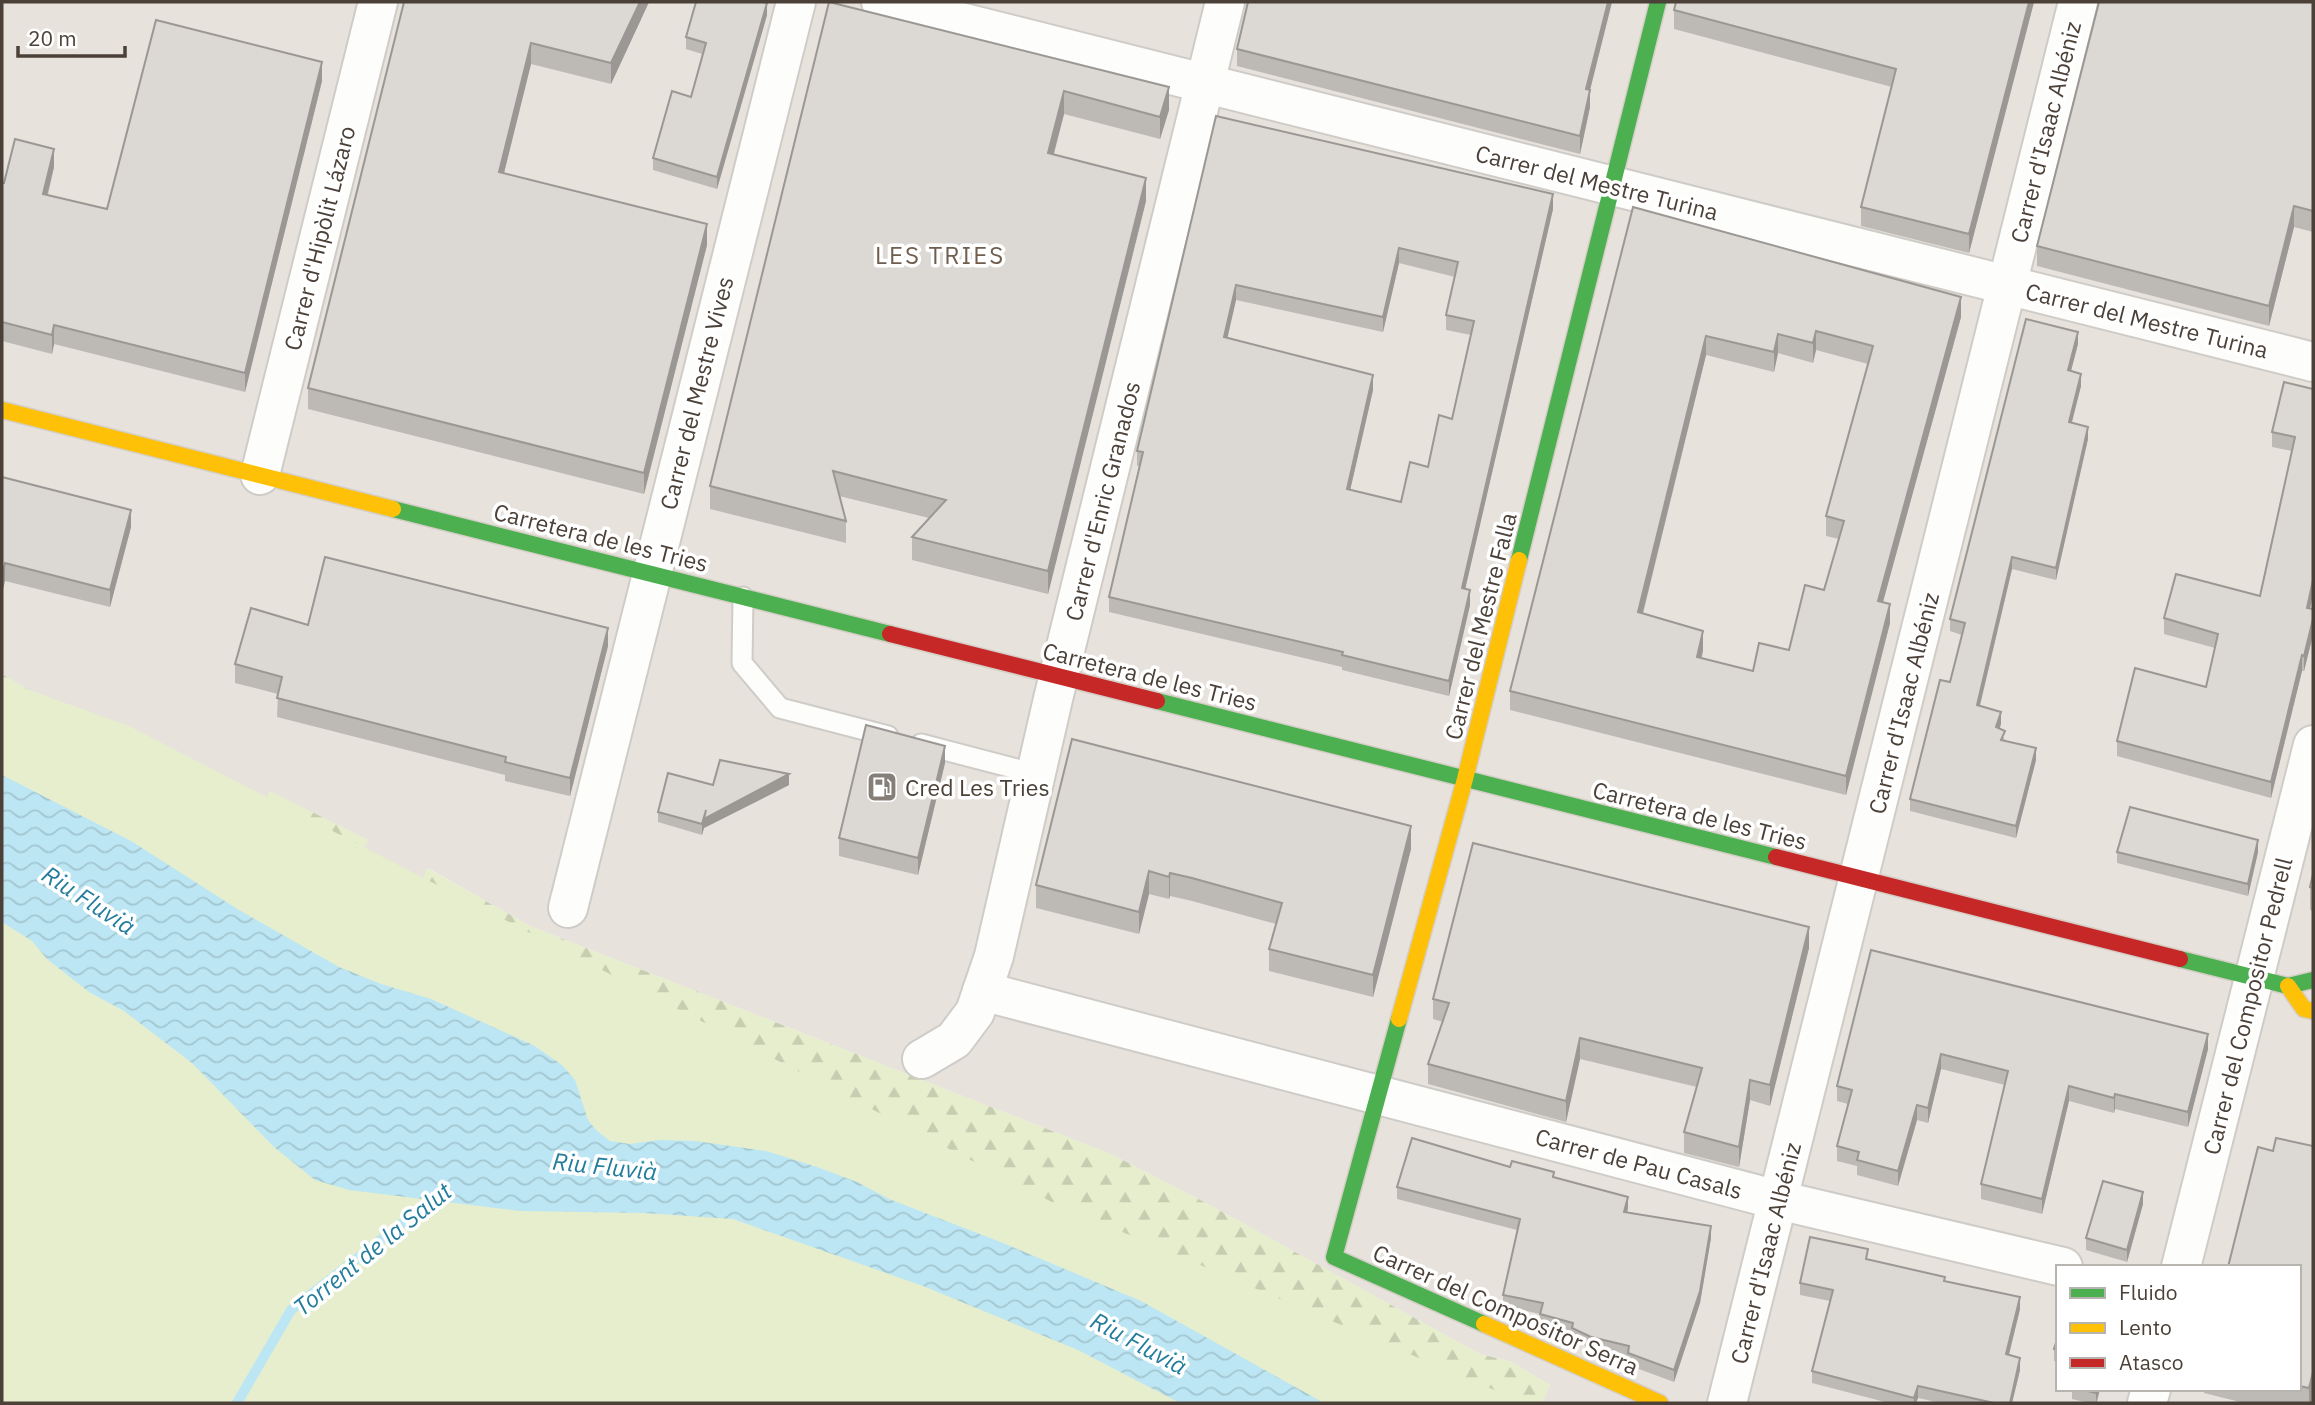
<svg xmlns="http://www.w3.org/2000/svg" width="2315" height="1405" font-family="'IBM Plex Sans',sans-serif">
  <defs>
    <pattern id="forest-firs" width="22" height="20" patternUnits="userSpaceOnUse" patternTransform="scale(1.75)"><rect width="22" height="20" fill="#e6eecd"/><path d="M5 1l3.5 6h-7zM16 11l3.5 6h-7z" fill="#c7cdb1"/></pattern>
    <pattern id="water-waves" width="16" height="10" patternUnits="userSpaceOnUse" patternTransform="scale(1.75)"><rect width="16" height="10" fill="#bce6f3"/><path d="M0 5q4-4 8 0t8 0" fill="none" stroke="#a3c6d1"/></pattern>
  </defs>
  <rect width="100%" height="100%" fill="#f3f1ee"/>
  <path fill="#e7e2db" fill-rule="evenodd" d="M 2,2 L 2313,2 L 2313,1403 L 1542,1403 L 1550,1385 L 1512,1362 L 1480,1354 L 1208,1204 L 1111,1154 L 530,926 L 428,868 L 408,915 L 345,892 L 368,840 L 270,792 L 258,817 L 141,756 L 2,674 ZM 2058,1267 L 2299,1267 L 2299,1389 L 2058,1389 Z"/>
  <polygon fill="url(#forest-firs)" points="2,674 141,756 258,817 270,791 368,840 346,891 408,915 427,868 530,926 1111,1154 1208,1204 1480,1354 1512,1362 1550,1385 1542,1403 1495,1403 2,775"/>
  <polygon fill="#e6eecd" points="2,680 129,726 1052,1202 1513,1398 1512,1403 2,1403"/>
  <polygon fill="url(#water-waves)" points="2,775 131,841 239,910 339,967 381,984 431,999 533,1045 562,1065 575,1080 588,1120 596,1130 610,1141 630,1144 659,1140 695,1141 766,1151 817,1167 857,1182 889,1199 1003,1243 1141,1301 1324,1403 1180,1403 1078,1350 923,1286 733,1219 644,1213 520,1211 349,1190 315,1180 274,1147 192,1063 124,1011 89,992 47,959 32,941 2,922"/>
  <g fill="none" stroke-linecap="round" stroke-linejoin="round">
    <polyline stroke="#bce6f3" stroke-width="10" points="237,1403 291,1310 441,1193"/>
    <g stroke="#cfccc8" stroke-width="23">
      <g id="lane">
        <polyline points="743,597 742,663 780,708 888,736"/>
        <polyline points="921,744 1036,774"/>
      </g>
    </g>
    <g stroke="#cfccc8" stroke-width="42">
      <g id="street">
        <polyline points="881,2 2313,362"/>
        <polyline points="260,475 378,2"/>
        <polyline points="568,908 796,2"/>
        <polyline points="982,991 1778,1200 2063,1267"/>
        <polyline points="922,1059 954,1040 975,1012 994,956 1053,699 1225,2"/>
        <polyline points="2181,1267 2313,745"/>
        <polyline points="1727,1403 2078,2"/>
        <polyline points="2147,1403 2151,1389"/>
      </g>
    </g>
    <g stroke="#d4cec6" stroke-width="19">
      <g id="fast">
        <polyline points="393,509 890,634"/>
        <polyline points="1519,560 1658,2"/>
        <polyline points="1157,701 1776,857"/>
        <polyline points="2180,959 2288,986 2313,980"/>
        <polyline points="1399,1019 1334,1257 1484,1324"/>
      </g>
    </g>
    <g stroke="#d4cec6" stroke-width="19">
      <g id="slow">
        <polyline points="2,410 393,509"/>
        <polyline points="2288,986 2304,1009 2313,1011"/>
        <polyline points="1399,1019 1465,779 1519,560"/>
        <polyline points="1484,1324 1660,1403"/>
      </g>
    </g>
    <g stroke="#d4cec6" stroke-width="19">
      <g id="jam">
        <polyline points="890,634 1157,701"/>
        <polyline points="1776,857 2180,959"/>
      </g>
    </g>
    <use href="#lane" stroke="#fdfdfc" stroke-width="19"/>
    <use href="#street" stroke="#fdfdfc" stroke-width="38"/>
    <use href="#fast" stroke="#4caf50" stroke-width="16"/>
    <use href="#slow" stroke="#ffc107" stroke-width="16"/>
    <use href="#jam" stroke="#c62828" stroke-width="16"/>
  </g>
  <g fill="#bdbab6" fill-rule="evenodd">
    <polygon points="404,2 649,2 611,84 531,64 504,173 707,245 644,494 308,409 308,388"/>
    <polygon points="829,2 1169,110 1160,139 1064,114 1054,154 1146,201 1048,594 912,560 912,537 929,518 839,496 846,521 846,543 710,509 710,486"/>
    <polygon points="1248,2 1612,2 1590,90 1590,107 1580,154 1237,66 1237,49"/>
    <polygon points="2034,2 1969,253 1861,226 1861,207 1892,87 1674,29 1674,10"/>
    <polygon points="2313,2 2313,232 2294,227 2269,326 2037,266 2037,246"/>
    <polygon points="767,15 717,189 653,170 653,158 691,97 702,54 686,49 686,37"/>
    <polygon points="322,81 245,392 54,344 52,354 2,341 2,183 4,183 54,167 48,195 107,209"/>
    <path d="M 1216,116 L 1553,209 L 1465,589 L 1470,605 L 1449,696 L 1342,670 L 1342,667 L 1109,612 L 1109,597 L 1140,466 L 1137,466 L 1137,451 ZM 1399,263 L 1455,277 L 1446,315 L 1446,330 L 1471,335 L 1452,419 L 1428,467 L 1401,502 L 1350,490 L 1373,390 L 1227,338 L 1236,300 L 1383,332 Z"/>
    <path d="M 1633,207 L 1961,317 L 1883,602 L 1890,623 L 1846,795 L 1510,710 L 1510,691 ZM 1816,350 L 1868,364 L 1826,516 L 1826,536 L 1839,539 L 1824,590 L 1789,650 L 1753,671 L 1702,658 L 1703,650 L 1643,614 L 1706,355 L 1774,372 L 1778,353 L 1813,363 Z"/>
    <polygon points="2078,344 2071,371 2081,386 2071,423 2088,439 2056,580 2012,569 1980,706 2001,724 1999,729 2005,740 2036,760 2016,838 1910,811 1910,799 1950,682 1962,635 1950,631 1950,619"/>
    <polygon points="2313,389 2310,609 2313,609 2313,635 2304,671 2302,671 2271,798 2117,756 2117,741 2206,687 2215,648 2164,634 2164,618 2260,596 2292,451 2272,447 2272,432"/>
    <polygon points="2,477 131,527 110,607 5,581"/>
    <polygon points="308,625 608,646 570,796 505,781 505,775 277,717 278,694 235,683 235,664"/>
    <polygon points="1072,739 1411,849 1373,997 1269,971 1269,949 1276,924 1192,901 1170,896 1169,899 1149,894 1139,934 1036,908 1036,885"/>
    <polygon points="945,763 918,875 839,856 839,838"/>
    <polygon points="789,785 704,828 702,835 658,822 658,812"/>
    <polygon points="2117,852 2258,852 2248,896 2117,863"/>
    <polygon points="2313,874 2313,911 2310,910 2310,887"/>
    <polygon points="1809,948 1770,1106 1750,1100 1739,1167 1684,1153 1684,1132 1697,1087 1580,1059 1566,1122 1428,1084 1428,1064 1443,1022 1433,1019 1433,999"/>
    <polygon points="1871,950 2208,1049 2188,1127 2115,1109 2114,1113 2069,1101 2042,1214 1981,1199 1981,1184 2005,1085 1941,1069 1928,1123 1917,1120 1898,1186 1857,1175 1857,1166 1837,1161 1837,1146 1848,1104 1837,1101 1837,1086"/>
    <polygon points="2276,1138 2313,1146 2313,1403 2244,1403 2204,1393 2204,1389 2299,1389 2299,1267 2228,1267 2258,1147 2273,1151"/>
    <polygon points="1510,1167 1554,1178 1628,1208 1627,1213 1711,1238 1700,1303 1674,1382 1628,1365 1628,1357 1591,1348 1572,1340 1572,1335 1540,1325 1540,1314 1503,1306 1503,1295 1517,1230 1397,1199 1397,1187"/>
    <polygon points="2143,1204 2127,1262 2086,1250 2086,1238"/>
    <polygon points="1868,1259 1945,1282 2020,1309 2009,1355 2020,1370 2012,1403 1941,1403 1918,1398 1916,1403 1889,1403 1812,1383 1812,1371 1830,1301 1800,1295 1800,1283"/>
    <polygon points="2058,1336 2058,1362 2054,1361 2054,1349"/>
    <polygon points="2072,1389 2100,1389 2097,1403 2089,1403 2072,1399"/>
  </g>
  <g fill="#9a9794">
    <polygon points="640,2 649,2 611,84 611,63"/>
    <polygon points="1608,2 1612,2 1586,106 1586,89"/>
    <polygon points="2029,2 2034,2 1969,253 1969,234"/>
    <polygon points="767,3 767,15 717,189 717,177"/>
    <polygon points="531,43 531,64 499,193 499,172"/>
    <polygon points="322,62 322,81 245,392 245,373"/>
    <polygon points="1169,87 1169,110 1160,139 1160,117"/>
    <polygon points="1590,90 1590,107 1580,154 1580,136"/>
    <polygon points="1064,91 1064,114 1048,175 1048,153"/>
    <polygon points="54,149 54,167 43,212 43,194"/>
    <polygon points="1146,178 1146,201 1048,594 1048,571"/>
    <polygon points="1553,194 1553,209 1462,603 1462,588"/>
    <polygon points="2294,206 2294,227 2269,326 2269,306"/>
    <polygon points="707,224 707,245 644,494 644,473"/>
    <polygon points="1399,248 1399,263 1383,332 1383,317"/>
    <polygon points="1236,285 1236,300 1224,353 1224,337"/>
    <polygon points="1961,297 1961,317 1878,620 1878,601"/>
    <polygon points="54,325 54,344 52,354 52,335"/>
    <polygon points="1816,331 1816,350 1813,363 1813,343"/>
    <polygon points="2078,332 2078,344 2068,382 2068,370"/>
    <polygon points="1778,334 1778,353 1774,372 1774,352"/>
    <polygon points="1706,336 1706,355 1638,632 1638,612"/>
    <polygon points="2081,374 2081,386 2069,434 2069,422"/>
    <polygon points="1373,375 1373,390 1347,504 1347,489"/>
    <polygon points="2088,427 2088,439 2056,580 2056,568"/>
    <polygon points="131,510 131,527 110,607 110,590"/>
    <polygon points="2012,557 2012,569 1977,717 1977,705"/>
    <polygon points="5,563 5,581 2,594 2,577"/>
    <polygon points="2313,580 2313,595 2307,623 2307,608"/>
    <polygon points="1470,590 1470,605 1449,696 1449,681"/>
    <polygon points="1890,604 1890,623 1846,795 1846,776"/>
    <polygon points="2313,619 2313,635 2304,671 2304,656"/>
    <polygon points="608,628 608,646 570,796 570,778"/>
    <polygon points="1703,631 1703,650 1697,676 1697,657"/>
    <polygon points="2302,655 2302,671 2271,798 2271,782"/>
    <polygon points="2001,712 2001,724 1996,739 1996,727"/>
    <polygon points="945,746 945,763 918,875 918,858"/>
    <polygon points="2036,748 2036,760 2016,838 2016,826"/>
    <polygon points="789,774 789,785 704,828 702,835 702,824 706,810"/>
    <polygon points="1411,826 1411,849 1373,997 1373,975"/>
    <polygon points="2258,840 2258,852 2248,896 2248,884"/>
    <polygon points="1149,871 1149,894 1139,934 1139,912"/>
    <polygon points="1170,873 1170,896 1169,899 1169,877"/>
    <polygon points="1809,927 1809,948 1770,1106 1770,1085"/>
    <polygon points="2208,1034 2208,1049 2188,1127 2188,1112"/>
    <polygon points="1580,1038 1580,1059 1566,1122 1566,1101"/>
    <polygon points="1941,1054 1941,1069 1928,1123 1928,1108"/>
    <polygon points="1750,1080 1750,1100 1739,1167 1739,1147"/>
    <polygon points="2069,1086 2069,1101 2042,1214 2042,1199"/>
    <polygon points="2115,1094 2115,1109 2114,1113 2114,1098"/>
    <polygon points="1917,1105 1917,1120 1898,1186 1898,1171"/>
    <polygon points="2143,1192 2143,1204 2127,1262 2127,1250"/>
    <polygon points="1628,1197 1628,1208 1624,1224 1624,1212"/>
    <polygon points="1711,1226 1711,1238 1700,1303 1674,1382 1674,1370"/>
    <polygon points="2020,1297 2020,1309 2006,1366 2006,1354"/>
    <polygon points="2020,1358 2020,1370 2012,1403 2010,1403"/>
    <polygon points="2313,1372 2313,1403 2309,1403 2309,1388"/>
    <polygon points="1918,1386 1918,1398 1916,1403 1914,1403 1914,1398"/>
    <polygon points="2097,1389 2100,1389 2096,1403 2096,1393"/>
  </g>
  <g fill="#dcd8d4" stroke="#9a9794" stroke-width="2" fill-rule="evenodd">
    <polygon points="404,2 640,2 611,63 531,43 499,172 707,224 644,473 308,388"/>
    <polygon points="696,2 763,2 767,3 717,177 653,158 672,91 691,97 706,43 686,37"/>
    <polygon points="829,2 1169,87 1160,117 1064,91 1048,153 1146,178 1048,571 912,537 946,500 833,471 846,521 710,486"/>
    <polygon points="1248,2 1608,2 1586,89 1590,90 1580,136 1237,49"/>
    <polygon points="1676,2 2029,2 1969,234 1861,207 1896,69 1674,10"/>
    <polygon points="2099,2 2313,2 2313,211 2294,206 2269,306 2037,246"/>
    <polygon points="156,20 322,62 245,373 54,325 52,335 2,322 2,183 4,183 15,139 54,149 43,194 107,209"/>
    <path d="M 1216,116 L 1553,194 L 1462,588 L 1470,590 L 1449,681 L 1342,655 L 1343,652 L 1109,597 L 1143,452 L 1137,451 ZM 1399,248 L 1458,262 L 1446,315 L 1474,321 L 1452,419 L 1439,415 L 1428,467 L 1410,462 L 1401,502 L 1347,489 L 1373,375 L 1224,337 L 1236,285 L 1383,317 Z"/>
    <path d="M 1633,207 L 1961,297 L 1878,601 L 1890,604 L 1846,776 L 1510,691 ZM 1816,331 L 1873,346 L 1826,516 L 1844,521 L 1824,590 L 1805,585 L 1789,650 L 1759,643 L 1753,671 L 1697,657 L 1703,631 L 1638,612 L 1706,336 L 1774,352 L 1778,334 L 1813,343 Z"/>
    <polygon points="2026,319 2078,332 2068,370 2081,374 2069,422 2088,427 2056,568 2012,557 1977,705 2001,712 1996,727 2005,731 2001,740 2036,748 2016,826 1910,799 1940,680 1950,682 1965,623 1950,619"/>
    <polygon points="2284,382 2313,389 2313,580 2307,608 2313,609 2313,619 2304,656 2302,655 2271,782 2117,741 2135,668 2206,687 2218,634 2164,618 2176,574 2260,596 2295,437 2272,432"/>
    <polygon points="2,477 131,510 110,590 5,563 2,577"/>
    <polygon points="325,557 608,628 570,778 505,762 506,757 277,698 282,677 235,664 251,608 308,625"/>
    <polygon points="866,725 945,746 918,858 839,838"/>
    <polygon points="1072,739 1411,826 1373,975 1269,949 1282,903 1192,878 1170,873 1169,877 1149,871 1139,912 1036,885"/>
    <polygon points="720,760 789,774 704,819 706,810 702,824 658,812 668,773 713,785"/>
    <polygon points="2130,807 2258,840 2248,884 2117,852"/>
    <polygon points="1473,843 1809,927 1770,1085 1750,1080 1739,1147 1684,1132 1702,1068 1580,1038 1566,1101 1428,1064 1449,1003 1433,999"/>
    <polygon points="2313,874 2313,888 2310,887"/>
    <polygon points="1871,950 2208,1034 2188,1112 2115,1094 2114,1098 2069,1086 2042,1199 1981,1184 2008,1071 1941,1054 1928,1108 1917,1105 1898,1171 1857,1160 1859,1152 1837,1146 1852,1090 1837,1086"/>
    <polygon points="1412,1138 1510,1167 1512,1161 1554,1172 1553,1177 1628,1197 1624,1212 1711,1226 1700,1291 1674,1370 1628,1353 1629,1346 1591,1337 1572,1328 1573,1323 1540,1314 1543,1303 1503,1295 1520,1219 1397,1187"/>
    <polygon points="2276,1138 2313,1146 2313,1372 2309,1388 2299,1386 2299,1267 2228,1267 2258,1147 2273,1151"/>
    <polygon points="2103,1181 2143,1192 2127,1250 2086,1238"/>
    <polygon points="1810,1237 1868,1249 1866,1259 1945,1277 1944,1281 2020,1297 2006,1354 2020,1358 2010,1403 1994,1403 1918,1386 1914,1398 1812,1371 1833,1290 1800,1283"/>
    <polygon points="2058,1336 2058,1350 2054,1349"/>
    <polygon points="2080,1389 2097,1389 2096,1393"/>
  </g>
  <defs>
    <g id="fuel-square" transform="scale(1.575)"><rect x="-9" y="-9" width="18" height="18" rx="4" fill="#867f78" stroke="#fff"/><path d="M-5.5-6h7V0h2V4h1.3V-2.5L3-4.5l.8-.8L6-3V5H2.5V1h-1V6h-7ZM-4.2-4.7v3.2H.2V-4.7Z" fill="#fff"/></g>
  </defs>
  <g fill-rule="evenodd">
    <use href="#fuel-square" x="882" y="787"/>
  </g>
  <g text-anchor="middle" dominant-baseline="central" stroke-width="7" stroke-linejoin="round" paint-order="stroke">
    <g font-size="23" fill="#4b4138" stroke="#fff">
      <text transform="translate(2045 132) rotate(-76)">Carrer d'Isaac Albéniz</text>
      <text transform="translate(1597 182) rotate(14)">Carrer del Mestre Turina</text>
      <text transform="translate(319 238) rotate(-76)">Carrer d'Hipòlit Lázaro</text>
      <text transform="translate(2147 320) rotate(14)">Carrer del Mestre Turina</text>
      <text transform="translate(696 393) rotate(-76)">Carrer del Mestre Vives</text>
      <text transform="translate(1102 501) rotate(-76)">Carrer d'Enric Granados</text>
      <text transform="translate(601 537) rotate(14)">Carretera de les Tries</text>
      <text transform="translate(1480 626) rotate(-76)">Carrer del Mestre Falla</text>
      <text transform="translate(1150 676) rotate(14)">Carretera de les Tries</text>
      <text transform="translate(1903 703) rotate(-76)">Carrer d'Isaac Albéniz</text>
      <text transform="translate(1700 815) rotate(14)">Carretera de les Tries</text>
      <text transform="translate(2247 1006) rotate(-76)">Carrer del Compositor Pedrell</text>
      <text transform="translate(1639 1163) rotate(15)">Carrer de Pau Casals</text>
      <text transform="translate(1765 1253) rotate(-76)">Carrer d'Isaac Albéniz</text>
      <text transform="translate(1506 1309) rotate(24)">Carrer del Compositor Serra</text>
    </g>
    <g font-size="23" fill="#4b4138" stroke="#fff" text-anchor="start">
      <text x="905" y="787">Cred Les Tries</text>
    </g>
    <g font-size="24" letter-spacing="2" fill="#6f5d4e" stroke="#fff">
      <text x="940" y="255">LES TRIES</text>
    </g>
    <g font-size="24" font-style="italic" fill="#247c9c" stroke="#fff">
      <text transform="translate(89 900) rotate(33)">Riu Fluvià</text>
      <text transform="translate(605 1166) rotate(6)">Riu Fluvià</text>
      <text transform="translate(372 1249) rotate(-39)">Torrent de la Salut</text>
      <text transform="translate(1139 1343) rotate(28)">Riu Fluvià</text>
    </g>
  </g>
  <rect width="2315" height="1405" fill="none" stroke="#4b4138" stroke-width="7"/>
  <rect x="2056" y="1265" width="245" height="126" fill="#ffffff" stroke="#b7b3af" stroke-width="2"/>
  <rect x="2070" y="1288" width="35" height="10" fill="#4caf50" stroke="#b7b3af" stroke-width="2"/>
  <text x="2119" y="1300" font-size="21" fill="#4b4138">Fluido</text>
  <rect x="2070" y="1323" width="35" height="10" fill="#ffc107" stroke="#b7b3af" stroke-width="2"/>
  <text x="2119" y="1335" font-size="21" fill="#4b4138">Lento</text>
  <rect x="2070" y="1358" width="35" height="10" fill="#c62828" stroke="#b7b3af" stroke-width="2"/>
  <text x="2119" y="1370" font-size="21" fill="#4b4138">Atasco</text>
  <path d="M18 46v10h107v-10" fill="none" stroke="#4b4138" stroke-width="3.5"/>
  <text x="28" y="46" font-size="21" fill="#4b4138" stroke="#ffffff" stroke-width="5" paint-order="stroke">20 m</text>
</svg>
